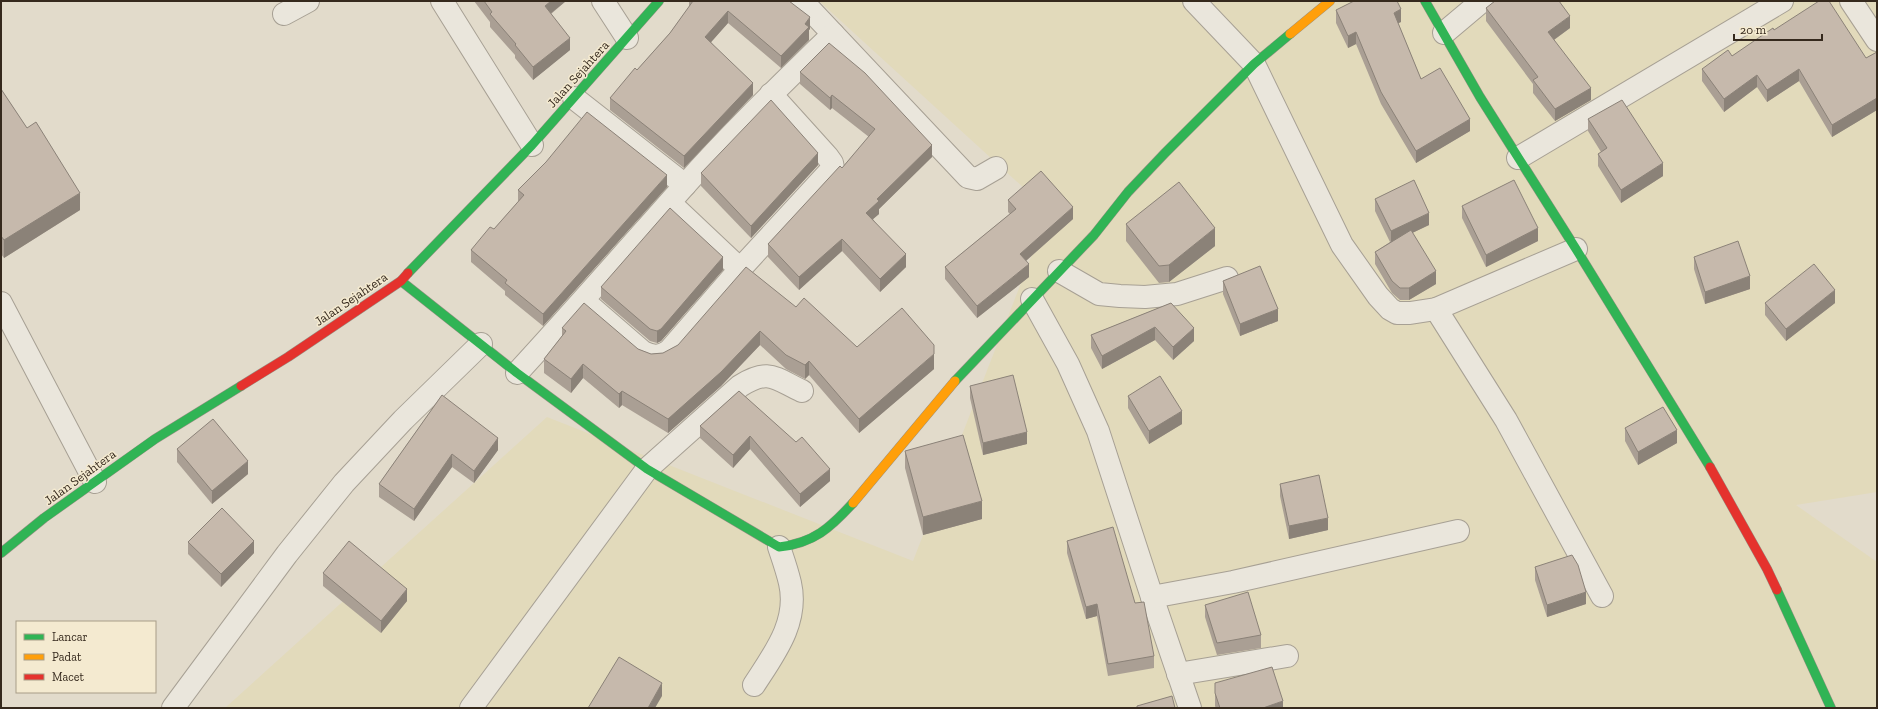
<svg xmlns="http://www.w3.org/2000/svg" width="1878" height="709" font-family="'Zilla Slab',serif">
  <rect width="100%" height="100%" fill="#e2dbcb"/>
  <polygon fill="#e2dabb" points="819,1 1877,1 1877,492 1796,505 1877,562 1877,708 225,708 547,417 913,561 1049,211"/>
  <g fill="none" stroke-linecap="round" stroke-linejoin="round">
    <g stroke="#a7a094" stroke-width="24">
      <g id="street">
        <polyline points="442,1 532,145"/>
        <polyline points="603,1 627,38"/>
        <polyline points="802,1 968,177 977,179 996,168"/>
        <polyline points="1194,1 1254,64 1342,245 1378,296 1390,309 1397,313 1410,313 1436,309 1576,249"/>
        <polyline points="1851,1 1877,40"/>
        <polyline points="284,14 308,1"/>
        <polyline points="1444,33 1482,1"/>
        <polyline points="574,98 685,185"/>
        <polyline points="1518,158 1782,1"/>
        <polyline points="670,203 740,269"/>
        <polyline points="1059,271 1099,294 1120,296 1145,297 1177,294 1227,278"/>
        <polyline points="1032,299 1068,364 1098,431 1152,597 1190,708"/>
        <path d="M 584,301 L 643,352 C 653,357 660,357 669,351 L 740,269 L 833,168 L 832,163 L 827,156 L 771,94"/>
        <polyline points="1,303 95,482"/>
        <polyline points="1436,309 1506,420 1602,596"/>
        <path d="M 517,373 C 574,311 629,248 685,185 C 732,132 783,83 833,34"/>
        <polyline points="1152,597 1233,582 1458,531"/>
        <polyline points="1178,674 1287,656"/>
        <path d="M 754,685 C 774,654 799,622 790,583 C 787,570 783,559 779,547"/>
        <polyline points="173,708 287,554 344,483 403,420 481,344"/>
        <path d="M 471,708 L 647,469 L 740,386 C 769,368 774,378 802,391"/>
      </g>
    </g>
    <g stroke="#979084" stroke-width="10">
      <g id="fast">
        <polyline points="1425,1 1480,97 1576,249 1710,467"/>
        <polyline points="408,273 532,145 659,1"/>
        <path d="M 401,281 L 517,373 L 647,469 L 779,547 C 814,543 830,528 853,503"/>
        <polyline points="955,381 1094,235 1128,192 1165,153 1254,64 1290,34"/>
        <polyline points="1,553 44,518 155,439 241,386"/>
        <polyline points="1777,590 1831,708"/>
      </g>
    </g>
    <g stroke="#979084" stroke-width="10">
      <g id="slow">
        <polyline points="1290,34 1330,1"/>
        <polyline points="853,503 955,381"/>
      </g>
    </g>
    <g stroke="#979084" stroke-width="10">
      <g id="jam">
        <polyline points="241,386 288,357 401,281 408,273"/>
        <polyline points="1710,467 1767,569 1777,590"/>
      </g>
    </g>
    <use href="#street" stroke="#eae6dc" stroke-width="22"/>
    <use href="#fast" stroke="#30b455" stroke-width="9"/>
    <use href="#slow" stroke="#ff9f0a" stroke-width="9"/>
    <use href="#jam" stroke="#e5322d" stroke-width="9"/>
  </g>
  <g fill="#aa9f94">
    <polygon points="474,1 566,1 551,14 570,50 533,80 515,58 515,55 490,27 490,22"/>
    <polygon points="689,1 789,1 810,29 809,30 809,40 781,68 728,23 711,42 753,95 684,168 610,110 610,98 637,70 670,33 689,7"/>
    <polygon points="1486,8 1570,28 1554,40 1591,100 1555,121 1533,93 1533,84 1486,21"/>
    <polygon points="1336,10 1401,22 1398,23 1421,79 1470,131 1416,163 1381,104 1356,44 1348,48 1336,23"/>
    <polygon points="1774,30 1866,58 1877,52 1877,110 1832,137 1799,81 1767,102 1757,87 1724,112 1702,81 1702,69 1732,56"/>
    <polygon points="800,72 932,157 879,209 879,214 873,219 906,267 880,292 842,251 799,290 768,257 768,244 842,168 869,137 832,108 830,110 800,84"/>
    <polygon points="1,89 80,210 4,258 1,254"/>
    <polygon points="1588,119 1663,176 1621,203 1598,166 1598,154 1601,152 1588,131"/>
    <polygon points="818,165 751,238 701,186 701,173"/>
    <polygon points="667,187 543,326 505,295 505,291 471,262 471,250 494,229 518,202 518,190"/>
    <polygon points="1375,199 1429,225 1412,233 1436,284 1409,300 1400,300 1392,293 1375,264 1375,252 1390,242 1375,211"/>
    <polygon points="1008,200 1073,219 1026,261 1029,277 977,318 945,279 945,267 1010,214 1008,212"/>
    <polygon points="1462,206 1538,241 1486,267 1462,218"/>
    <polygon points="1126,224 1215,246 1169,282 1159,283 1126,241"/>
    <polygon points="1694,257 1750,289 1705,304 1694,269"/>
    <polygon points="723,270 661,341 657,343 650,341 601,299 601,287"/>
    <polygon points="1223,281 1278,321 1240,336 1223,294"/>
    <polygon points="1171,303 1194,341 1173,360 1155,340 1102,369 1091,348 1091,335"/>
    <polygon points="1765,303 1835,303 1786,341 1765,315"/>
    <polygon points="796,307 857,347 934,369 859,433 809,375 805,379 786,369 760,345 721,386 668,433 622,405 619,408 583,378 571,393 544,373 544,359 562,336 562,328 638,349 651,354 663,353"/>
    <polygon points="970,386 1027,444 983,455 970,398"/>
    <polygon points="739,391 830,481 800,507 750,449 733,468 700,438 700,426"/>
    <polygon points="442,395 498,450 474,483 452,467 414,521 379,497 379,484"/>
    <polygon points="1128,396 1182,424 1149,444 1128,408"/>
    <polygon points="1625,428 1677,443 1638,465 1625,441"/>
    <polygon points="177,449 248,474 212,504 177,462"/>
    <polygon points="905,451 982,519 923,535 905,468"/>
    <polygon points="1280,484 1328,530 1289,539 1280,496"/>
    <polygon points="1067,541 1135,603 1154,656 1154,668 1108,676 1097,616 1086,619 1067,553"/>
    <polygon points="188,542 254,553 221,587 188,554"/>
    <polygon points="1535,567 1586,604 1547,617 1535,580"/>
    <polygon points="323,573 407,601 381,633 323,586"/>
    <polygon points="1205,605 1261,635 1261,648 1217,655 1205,617"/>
    <polygon points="1215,683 1283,708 1216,708 1215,706"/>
  </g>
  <g fill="#8b8278">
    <polygon points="551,1 566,1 545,18 545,6"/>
    <polygon points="1401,9 1401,22 1394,25 1394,13"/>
    <polygon points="728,11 728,23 705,49 705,37"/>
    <polygon points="1570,16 1570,28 1548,44 1548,32"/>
    <polygon points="810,17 810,29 809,30 809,40 781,68 781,56"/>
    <polygon points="1356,32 1356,44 1348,48 1348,36"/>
    <polygon points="570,38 570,50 533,80 533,67"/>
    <polygon points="1799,69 1799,81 1767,102 1767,90"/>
    <polygon points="1757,75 1757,87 1724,112 1724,99"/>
    <polygon points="753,83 753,95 684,168 684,156"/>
    <polygon points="1591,88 1591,100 1555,121 1555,109"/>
    <polygon points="832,95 832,108 830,110 830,98"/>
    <polygon points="1877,98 1877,110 1832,137 1832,125"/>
    <polygon points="1470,119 1470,131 1416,163 1416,151"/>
    <polygon points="932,145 932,157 879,209 879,214 866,225 866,213 877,199"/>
    <polygon points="818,153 818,165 751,238 751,226"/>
    <polygon points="1663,163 1663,176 1621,203 1621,190"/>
    <polygon points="667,175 667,187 543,326 543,314"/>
    <polygon points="80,193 80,210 4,258 4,240"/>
    <polygon points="1073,207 1073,219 1020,266 1020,254"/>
    <polygon points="1429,213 1429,225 1391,243 1391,231"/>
    <polygon points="1215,228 1215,246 1169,282 1169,265"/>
    <polygon points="1538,228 1538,241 1486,267 1486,255"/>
    <polygon points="842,239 842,251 799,290 799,277"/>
    <polygon points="906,254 906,267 880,292 880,279"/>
    <polygon points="723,257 723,270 661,341 657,343 657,331"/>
    <polygon points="1029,264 1029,277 977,318 977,306"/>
    <polygon points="1436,271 1436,284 1409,300 1409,288"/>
    <polygon points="1750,276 1750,289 1705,304 1705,292"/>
    <polygon points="1835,290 1835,303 1786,341 1786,329"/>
    <polygon points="1278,309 1278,321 1240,336 1240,324"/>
    <polygon points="1155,327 1155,340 1102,369 1102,356"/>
    <polygon points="1194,328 1194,341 1173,360 1173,347"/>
    <polygon points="760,331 760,345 721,386 668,433 668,419"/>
    <polygon points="934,354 934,369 859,433 859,419"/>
    <polygon points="809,361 809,375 805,379 805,365"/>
    <polygon points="583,364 583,378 571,393 571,379"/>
    <polygon points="622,391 622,405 619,408 619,394"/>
    <polygon points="1182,411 1182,424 1149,444 1149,431"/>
    <polygon points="1677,430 1677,443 1638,465 1638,452"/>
    <polygon points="1027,432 1027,444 983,455 983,443"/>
    <polygon points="750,436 750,449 733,468 733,455"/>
    <polygon points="498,438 498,450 474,483 474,471"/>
    <polygon points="452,454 452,467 414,521 414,509"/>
    <polygon points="248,461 248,474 212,504 212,491"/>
    <polygon points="830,469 830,481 800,507 800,494"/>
    <polygon points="982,501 982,519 923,535 923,517"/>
    <polygon points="1328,518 1328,530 1289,539 1289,526"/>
    <polygon points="254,541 254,553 221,587 221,574"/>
    <polygon points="407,589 407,601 381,633 381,621"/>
    <polygon points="1586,592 1586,604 1547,617 1547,605"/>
    <polygon points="1097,604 1097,616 1086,619 1086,607"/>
    <polygon points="662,683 662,696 655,708 648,708"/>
    <polygon points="1283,701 1283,708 1263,708"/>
  </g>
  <g fill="#c6b9ac" stroke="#8b8278">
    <polygon points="484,1 551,1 545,6 570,38 533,67 515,45 516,44 490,14 492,12"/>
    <polygon points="693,1 789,1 810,17 805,24 809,27 781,56 728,11 705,37 753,83 684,156 610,98 635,68 637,70 670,33"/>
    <polygon points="1354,1 1397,1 1401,9 1394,13 1421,79 1440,68 1470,119 1416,151 1381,92 1356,32 1348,36 1336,10"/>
    <polygon points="1495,1 1559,1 1570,16 1548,32 1591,88 1555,109 1533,80 1538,77 1486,8"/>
    <polygon points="1819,1 1829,1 1866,58 1877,52 1877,98 1832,125 1799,69 1767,90 1757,75 1724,99 1702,69 1728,50 1732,56 1773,28 1774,30"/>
    <polygon points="829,43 865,73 932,145 877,199 879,201 866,213 906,254 880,279 842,239 799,277 768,244 840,166 842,168 875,129 832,95 830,98 800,72"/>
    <polygon points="1,89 27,128 36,122 80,193 4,240 1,236"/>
    <polygon points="771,100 818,153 751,226 701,173"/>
    <polygon points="1622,100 1663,163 1621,190 1598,154 1607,148 1588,119"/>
    <polygon points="587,112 667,175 543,314 505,283 507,280 471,250 490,227 494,229 524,195 518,190 546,162"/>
    <polygon points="1041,171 1073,207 1020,254 1029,264 977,306 945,267 1016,209 1008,200"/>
    <polygon points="1414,180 1429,213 1391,231 1375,199"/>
    <polygon points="1514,180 1538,228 1486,255 1462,206"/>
    <polygon points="1179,182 1215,228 1169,265 1159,266 1126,224"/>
    <polygon points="670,208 723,257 661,329 657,331 650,329 601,287"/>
    <polygon points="1411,230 1436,271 1409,288 1400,288 1392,281 1375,252"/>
    <polygon points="1738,241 1750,276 1705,292 1694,257"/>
    <polygon points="1814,264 1835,290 1786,329 1765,303"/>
    <polygon points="1260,266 1278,309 1240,324 1223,281"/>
    <polygon points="746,267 796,307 804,298 857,347 902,308 934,345 934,354 859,419 809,361 805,365 786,355 760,331 721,372 668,419 622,391 619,394 583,364 571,379 544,359 566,331 562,328 584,303 638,349 651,354 663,353 678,345"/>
    <polygon points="1171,303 1194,328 1173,347 1155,327 1102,356 1091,335"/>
    <polygon points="1013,375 1027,432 983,443 970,386"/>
    <polygon points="1160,376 1182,411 1149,431 1128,396"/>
    <polygon points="739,391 796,442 802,437 830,469 800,494 750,436 733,455 700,426"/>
    <polygon points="442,395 498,438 474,471 452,454 414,509 379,484"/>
    <polygon points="1663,407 1677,430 1638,452 1625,428"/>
    <polygon points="213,419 248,461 212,491 177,449"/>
    <polygon points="963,435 982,501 923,517 905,451"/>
    <polygon points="1319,475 1328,518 1289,526 1280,484"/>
    <polygon points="222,508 254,541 221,574 188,542"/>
    <polygon points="1113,527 1135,603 1144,602 1154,656 1108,664 1097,604 1086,607 1067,541"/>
    <polygon points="349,541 407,589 381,621 323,573"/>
    <polygon points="1572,555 1578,565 1586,592 1547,605 1535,567"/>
    <polygon points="1248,592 1261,635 1217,643 1205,605"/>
    <polygon points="619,657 662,683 648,708 588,708"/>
    <polygon points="1272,667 1283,701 1263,708 1220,708 1215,693 1215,683"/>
    <polygon points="1172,696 1175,708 1137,708 1137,706"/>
  </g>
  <g text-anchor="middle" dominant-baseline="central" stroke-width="3" stroke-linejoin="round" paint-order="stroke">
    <g font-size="13" fill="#35291d" stroke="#f4ead0">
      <text transform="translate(578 74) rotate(-48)">Jalan Sejahtera</text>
      <text transform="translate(351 299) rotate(-34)">Jalan Sejahtera</text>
      <text transform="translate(80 477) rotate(-36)">Jalan Sejahtera</text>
    </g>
  </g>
  <rect width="1878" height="709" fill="none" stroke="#35291d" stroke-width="4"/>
  <rect x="16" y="621" width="140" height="72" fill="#f4ead0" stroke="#a89d88"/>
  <rect x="24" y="634" width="20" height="6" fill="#30b455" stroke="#a89d88"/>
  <text x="52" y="641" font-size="12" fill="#35291d">Lancar</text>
  <rect x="24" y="654" width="20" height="6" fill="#ff9f0a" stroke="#a89d88"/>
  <text x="52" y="661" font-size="12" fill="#35291d">Padat</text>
  <rect x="24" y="674" width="20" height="6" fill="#e5322d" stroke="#a89d88"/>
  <text x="52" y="681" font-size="12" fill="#35291d">Macet</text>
  <path d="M1734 34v6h88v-6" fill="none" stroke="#35291d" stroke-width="2"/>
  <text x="1740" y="34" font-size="12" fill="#35291d" stroke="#f4ead0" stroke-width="3" paint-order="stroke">20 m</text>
</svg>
